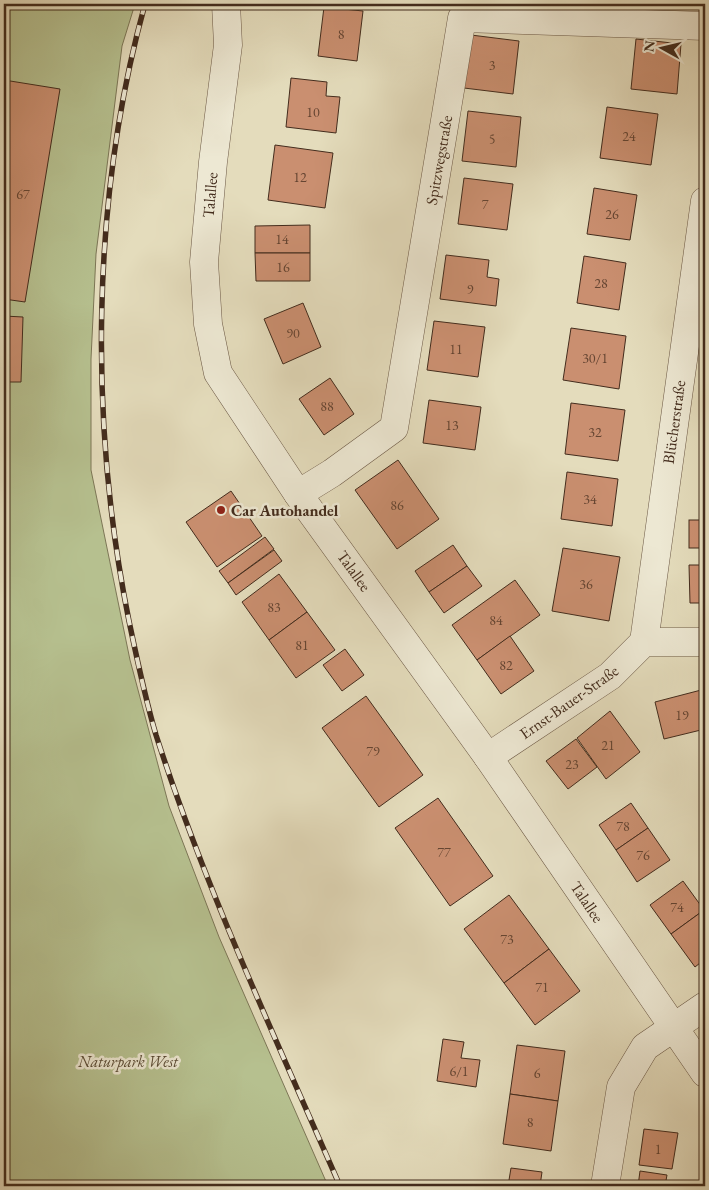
<svg xmlns="http://www.w3.org/2000/svg" width="709" height="1190" font-family="'EB Garamond',serif">
  <rect width="100%" height="100%" fill="#e4dcbc"/>
  <filter id="stains"><feTurbulence type="fractalNoise" baseFrequency=".004" numOctaves="4"/><feColorMatrix values="0 0 0 0 .2 0 0 0 0 .09 0 0 0 0 .02 0 0 0 .5 -.17"/></filter>
  <radialGradient id="worn" r=".72"><stop offset=".6" stop-color="#630" stop-opacity="0"/><stop offset="1" stop-color="#630" stop-opacity=".3"/></radialGradient>
  <polygon fill="#b6c08f" stroke="#7c7656" points="4,4 135,4 122,46 96,254 91,359 91,470 130,660 169,806 219,937 328,1186 4,1186"/>
  <g fill="#ca8f70" stroke="#432c1d">
    <polygon points="324,7 363,11 357,61 318,56"/>
    <polygon points="471,35 519,41 513,94 464,88"/>
    <polygon points="636,39 681,44 677,94 631,89"/>
    <polygon points="291,78 327,82 326,96 340,97 336,133 286,127"/>
    <polygon points="4,80 60,89 25,302 4,299"/>
    <polygon points="607,107 658,114 651,165 600,158"/>
    <polygon points="468,111 521,117 516,167 462,161"/>
    <polygon points="275,145 333,153 325,208 268,200"/>
    <polygon points="464,178 513,184 507,230 458,224"/>
    <polygon points="594,188 637,195 630,240 587,234"/>
    <polygon points="310,225 310,253 255,253 255,226"/>
    <polygon points="255,253 310,253 310,281 256,281"/>
    <polygon points="446,255 489,260 487,277 499,279 496,306 440,299"/>
    <polygon points="584,256 626,263 619,310 577,303"/>
    <polygon points="303,303 321,347 283,364 264,319"/>
    <polygon points="4,316 23,317 21,382 4,382"/>
    <polygon points="434,321 485,327 478,377 427,370"/>
    <polygon points="571,328 626,336 619,389 563,380"/>
    <polygon points="330,378 354,414 324,435 299,399"/>
    <polygon points="429,400 481,407 475,450 423,443"/>
    <polygon points="571,403 625,410 618,461 565,454"/>
    <polygon points="398,460 439,519 397,549 355,490"/>
    <polygon points="567,472 618,479 612,526 561,519"/>
    <polygon points="231,491 262,536 217,567 186,522"/>
    <rect x="689" y="520" width="16" height="28"/>
    <polygon points="265,537 274,549 228,583 219,571"/>
    <polygon points="453,545 467,566 429,592 415,571"/>
    <polygon points="563,548 620,557 609,621 552,611"/>
    <polygon points="274,550 282,561 236,595 228,583"/>
    <polygon points="689,565 705,565 705,603 690,603"/>
    <polygon points="467,566 482,586 444,613 429,592"/>
    <polygon points="279,574 307,612 269,640 242,602"/>
    <polygon points="515,580 540,615 477,660 452,625"/>
    <polygon points="307,612 335,650 296,678 269,640"/>
    <polygon points="510,636 534,671 501,694 477,660"/>
    <polygon points="345,649 364,675 342,691 323,665"/>
    <polygon points="705,689 705,729 664,739 655,702"/>
    <polygon points="366,696 423,775 379,807 322,728"/>
    <polygon points="610,711 640,752 606,779 577,738"/>
    <polygon points="576,739 597,767 568,789 546,761"/>
    <polygon points="438,798 493,876 450,906 395,828"/>
    <polygon points="631,803 648,828 616,850 599,825"/>
    <polygon points="648,828 670,860 637,882 616,850"/>
    <polygon points="683,881 704,910 671,934 650,905"/>
    <polygon points="509,895 549,949 504,983 464,929"/>
    <polygon points="704,910 705,959 695,967 671,934"/>
    <polygon points="549,949 580,991 535,1025 504,983"/>
    <polygon points="443,1039 464,1042 461,1058 480,1060 476,1087 437,1081"/>
    <polygon points="517,1045 565,1051 558,1101 510,1094"/>
    <polygon points="510,1094 558,1101 551,1151 503,1144"/>
    <polygon points="644,1129 678,1133 672,1169 639,1165"/>
    <polygon points="511,1168 542,1172 540,1186 508,1186"/>
    <polygon points="640,1171 667,1175 665,1186 638,1186"/>
  </g>
  <g fill="none" stroke-linecap="round" stroke-linejoin="round">
    <g stroke="#6b5845" stroke-width="29">
      <g id="street">
        <polyline points="226,4 228,45 213,162 204,262 208,324 218,373 298,494 488,757 705,1073"/>
        <polyline points="298,494 332,473 394,428 462,18 705,26"/>
        <polyline points="644,642 705,201"/>
        <polyline points="488,757 610,676 644,642 705,642"/>
        <polyline points="605,1186 621,1087 645,1047 705,1006"/>
      </g>
    </g>
    <use href="#street" stroke="#ede8d3" stroke-width="28"/>
    <g stroke="#432c1d" stroke-width="5.5">
      <path id="rail" d="M 145,4 C 91,199 89,423 129,621 C 137,659 145,698 156,735 C 206,890 275,1037 340,1186"/>
    </g>
    <use href="#rail" stroke="#ede8d3" stroke-width="4" stroke-dasharray="11" stroke-linecap="butt"/>
  </g>
  <circle fill="#8f2418" stroke="#ede8d3" stroke-width="2" cx="221" cy="510" r="5"/>
  <g text-anchor="middle" dominant-baseline="central" stroke-width="5" stroke-linejoin="round" paint-order="stroke">
    <g font-size="14" fill="#654532">
      <text x="341" y="34">8</text>
      <text x="492" y="65">3</text>
      <text x="313" y="112">10</text>
      <text x="629" y="136">24</text>
      <text x="492" y="139">5</text>
      <text x="300" y="177">12</text>
      <text x="23" y="194">67</text>
      <text x="485" y="204">7</text>
      <text x="612" y="214">26</text>
      <text x="282" y="239">14</text>
      <text x="283" y="267">16</text>
      <text x="601" y="283">28</text>
      <text x="470" y="289">9</text>
      <text x="293" y="333">90</text>
      <text x="456" y="349">11</text>
      <text x="595" y="358">30/1</text>
      <text x="327" y="406">88</text>
      <text x="452" y="425">13</text>
      <text x="595" y="432">32</text>
      <text x="590" y="499">34</text>
      <text x="397" y="505">86</text>
      <text x="586" y="584">36</text>
      <text x="274" y="607">83</text>
      <text x="496" y="620">84</text>
      <text x="302" y="645">81</text>
      <text x="506" y="665">82</text>
      <text x="682" y="715">19</text>
      <text x="608" y="745">21</text>
      <text x="373" y="751">79</text>
      <text x="572" y="764">23</text>
      <text x="623" y="826">78</text>
      <text x="444" y="852">77</text>
      <text x="643" y="855">76</text>
      <text x="677" y="907">74</text>
      <text x="507" y="939">73</text>
      <text x="542" y="987">71</text>
      <text x="459" y="1071">6/1</text>
      <text x="537" y="1073">6</text>
      <text x="530" y="1122">8</text>
      <text x="658" y="1149">1</text>
    </g>
    <g font-size="16" fill="#432c1d" stroke="#ede8d3">
      <text transform="translate(439 160) rotate(-80)">Spitzwegstraße</text>
      <text transform="translate(210 195) rotate(-85)">Talallee</text>
      <text transform="translate(674 422) rotate(-82)">Blücherstraße</text>
      <text transform="translate(354 571) rotate(54)">Talallee</text>
      <text transform="translate(569 702) rotate(-35)">Ernst-Bauer-Straße</text>
      <text transform="translate(587 902) rotate(56)">Talallee</text>
    </g>
    <g font-size="16" font-weight="bold" fill="#432c1d" stroke="#ede8d3" text-anchor="start">
      <text x="231" y="510">Car Autohandel</text>
    </g>
    <g font-size="16" font-style="italic" fill="#5a4a34" stroke="#ede8d3">
      <text x="128" y="1061">Naturpark West</text>
    </g>
  </g>
  <rect width="709" height="1190" fill="none" stroke="#e4dcbc" stroke-width="20"/>
  <rect x="5" y="5" width="699" height="1180" fill="none" stroke="#432c1d" stroke-width="2.5"/>
  <rect x="10" y="10" width="689" height="1170" fill="none" stroke="#432c1d"/>
  <g transform="translate(662 48) rotate(278)" stroke="#ede8d3" stroke-width="4" paint-order="stroke">
  <path d="M0-4L9 19L0 12L-9 19Z" fill="#432c1d"/>
  <text y="-8" font-size="14" font-weight="bold" text-anchor="middle" fill="#432c1d">N</text>
  </g>
  <rect width="100%" height="100%" filter="url(#stains)"/>
  <rect width="100%" height="100%" fill="url(#worn)"/>
</svg>
